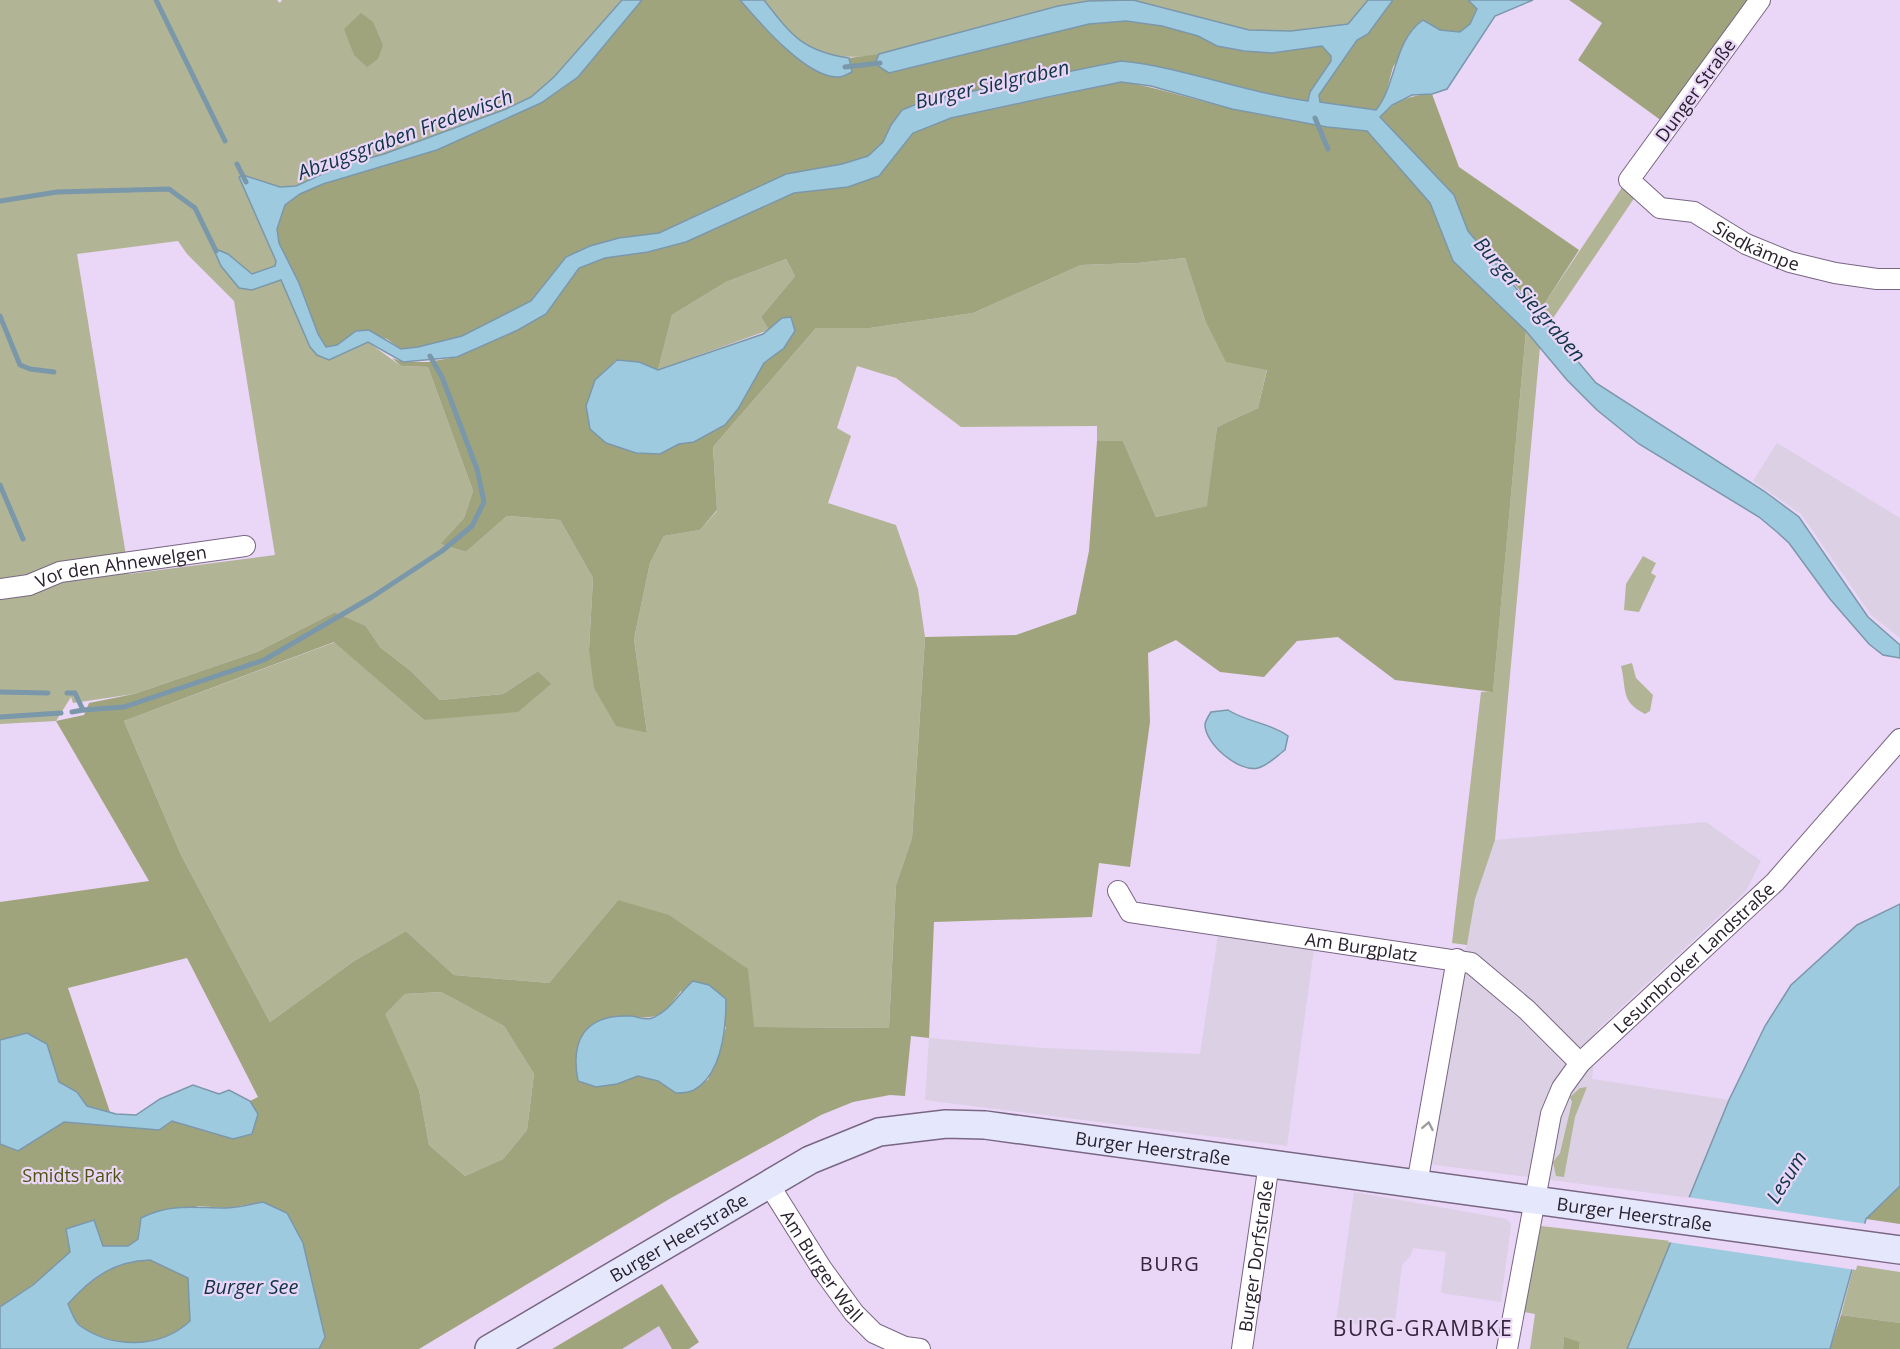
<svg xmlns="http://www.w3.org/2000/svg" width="1900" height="1349" font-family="'Open Sans',sans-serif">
  <rect width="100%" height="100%" fill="#ead6f7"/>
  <g fill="#dbd0e4">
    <polygon points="1777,443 1900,518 1900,638 1872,616 1801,514 1753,481"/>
    <polygon points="1706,822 1761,861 1746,891 1598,1029 1592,1079 1729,1100 1690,1198 1421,1163 1459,963 1467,945 1475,899 1495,840"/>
    <polygon points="1218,935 1314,949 1287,1146 925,1100 929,1038 1043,1048 1200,1054"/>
    <polygon points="1354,1192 1507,1219 1511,1225 1501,1302 1441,1293 1446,1252 1413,1248 1411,1255 1402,1265 1394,1329 1336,1322"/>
  </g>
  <polygon fill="#e1caf1" points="659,1326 672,1349 622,1349"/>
  <g fill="#b1b595" fill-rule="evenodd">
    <path d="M 0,0 L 277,0 L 280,3 L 282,0 L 622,0 L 554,77 L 531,97 L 506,109 L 384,154 L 340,166 L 296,186 L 280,187 L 243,175 L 239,177 L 317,355 L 329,360 L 368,342 L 401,366 L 428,367 L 473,491 L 464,518 L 440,544 L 466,552 L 507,516 L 560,520 L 593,578 L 589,650 L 616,725 L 647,733 L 634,639 L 650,563 L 664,536 L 700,530 L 717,511 L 713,447 L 816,328 L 870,328 L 973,313 L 1081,265 L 1137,263 L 1185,258 L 1205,320 L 1267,369 L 1258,408 L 1217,427 L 1208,506 L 1156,517 L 1123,441 L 1097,441 L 1097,426 L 961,427 L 896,378 L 857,366 L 837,428 L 851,436 L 828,503 L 896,525 L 918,589 L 925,637 L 912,838 L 896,885 L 889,1028 L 753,1027 L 618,900 L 549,983 L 454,975 L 406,931 L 354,961 L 270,1022 L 181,855 L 124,721 L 335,642 L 424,720 L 550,684 L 538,671 L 503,694 L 440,700 L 412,672 L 380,647 L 366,626 L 335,612 L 257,652 L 134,694 L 73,703 L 71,697 L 56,721 L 0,724 ZM 178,241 L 187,254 L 234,301 L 275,555 L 129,574 L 77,254 Z"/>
    <path d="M 764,0 L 1129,0 C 1105,1 1080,1 1056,7 C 997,21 880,69 824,54 C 798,47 780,21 764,0 Z"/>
    <polygon points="1133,0 1368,0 1348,24 1291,31 1249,30"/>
    <polygon points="1625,183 1637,194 1541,336 1495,840 1475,899 1467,945 1452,943 1481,692 1493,691 1526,331"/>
    <polygon points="786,259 795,276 761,317 769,330 658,370 672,315 726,282"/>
    <polygon points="1643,556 1656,563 1651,573 1656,576 1639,612 1624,610 1626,584"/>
    <path d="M 1632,663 L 1636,678 L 1653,695 L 1650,711 L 1645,714 C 1620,701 1627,690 1621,666 Z"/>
    <polygon points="441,992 504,1026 534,1074 527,1130 503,1159 465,1176 429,1145 419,1090 384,1014 405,994"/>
    <polygon points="1587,1087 1575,1117 1564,1177 1556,1176 1553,1162 1560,1153 1572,1102 1570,1097 1580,1088"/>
    <polygon points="1541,1226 1671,1241 1627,1349 1579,1349 1580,1342 1564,1338 1563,1349 1530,1349 1535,1314 1524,1312"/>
    <polygon points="1854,1265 1900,1272 1900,1323 1841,1315"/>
  </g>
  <g fill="#a0a47c" fill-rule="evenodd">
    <path d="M 642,0 L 740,0 L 758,21 L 852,72 L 849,58 L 879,54 L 875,64 L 889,73 L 1089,24 L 1126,21 L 1162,26 L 1198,36 L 1217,46 L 1244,51 L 1272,53 L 1322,46 L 1331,56 L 1331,61 L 1310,92 L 1309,101 C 1245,93 1184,67 1121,61 L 924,101 L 891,125 L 883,142 L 868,156 L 698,216 L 659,233 L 619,238 L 590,246 L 566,257 L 531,301 L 462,336 L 418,347 L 401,349 L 387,339 L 356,331 L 337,345 L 326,347 L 318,334 L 299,283 L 279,243 L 277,229 L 285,205 L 300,194 L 323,184 L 437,150 L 541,103 L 578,77 Z"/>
    <polygon points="1393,0 1468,0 1477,8 1470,24 1460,32 1440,30 1424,20 1393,67 1385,97 1376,110 1320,102 1319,95 1326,82 1357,40 1368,34"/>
    <polygon points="1569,0 1755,0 1666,124 1578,60 1602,23"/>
    <polygon points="361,13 373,22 383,45 378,59 367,67 354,55 344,29"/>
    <path d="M 1121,82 C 1160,87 1195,101 1234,109 C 1277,119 1322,126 1367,131 L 1430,203 L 1453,261 L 1526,331 L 1493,692 L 1395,680 L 1338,637 L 1297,641 L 1264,677 L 1220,672 L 1176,640 L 1148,653 L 1150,722 L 1130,867 L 1099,863 L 1092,917 L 934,922 L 929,1038 L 911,1036 L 905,1096 L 890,1095 L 853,1102 L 821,1115 L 671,1198 L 419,1349 L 319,1349 L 325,1337 L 303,1243 L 263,1202 L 227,1208 L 198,1206 L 128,1246 L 103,1246 L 66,1229 L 70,1252 L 33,1285 L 0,1307 L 0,1144 L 18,1151 L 64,1122 L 159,1130 L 172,1121 L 233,1139 L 257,1114 L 250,1101 L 258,1097 L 187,958 L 68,988 L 110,1112 L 87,1106 L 77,1092 L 59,1082 L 47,1044 L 27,1033 L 0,1040 L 0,902 L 149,881 L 56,721 L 84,715 L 89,703 L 134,694 L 257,652 L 335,612 L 366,626 L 380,647 L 412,672 L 440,700 L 503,694 L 538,671 L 551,684 L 518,712 L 424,720 L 334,642 L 124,721 L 181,855 L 270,1022 L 354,961 L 406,931 L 454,975 L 549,983 L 618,900 L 669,915 L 748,969 L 754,1027 L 889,1028 L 896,885 L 912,838 L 925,637 L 1016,635 L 1076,614 L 1089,551 L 1097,441 L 1123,441 L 1156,517 L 1207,506 L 1217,427 L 1258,408 L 1267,370 L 1226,362 L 1205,320 L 1185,258 L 1137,263 L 1081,265 L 973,313 L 870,328 L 816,328 L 713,447 L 717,510 L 700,530 L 664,536 L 650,563 L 634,639 L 647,733 L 616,726 L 594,688 L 589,650 L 593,578 L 560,520 L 507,516 L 466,552 L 440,544 L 464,518 L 473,491 L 428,367 L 401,366 L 392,358 L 403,362 L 428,362 L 457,357 L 518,330 L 546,314 L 579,268 L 605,258 L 648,252 L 686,242 L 794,193 L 848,187 L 879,176 L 913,133 L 951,118 ZM 786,259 L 795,276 L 761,317 L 769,330 L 782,318 L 784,348 L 764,363 L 752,383 L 694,442 L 679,444 L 660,454 L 636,453 L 606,443 L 590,429 L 595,380 L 616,360 L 639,362 L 658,370 L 672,315 L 726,282 ZM 681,991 L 726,1027 L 708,1080 L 676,1093 L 658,1081 L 638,1076 L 630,1016 C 659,1021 664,1013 681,991 ZM 441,992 L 504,1026 L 534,1074 L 527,1130 L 503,1159 L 465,1176 L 429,1145 L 419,1090 L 385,1014 L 405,994 Z"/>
    <path d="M 1432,94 L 1459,167 L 1579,250 L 1539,312 L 1468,231 L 1454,195 L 1379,116 C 1396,101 1410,95 1432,94 Z"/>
    <polygon points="1900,1186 1900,1224 1866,1219"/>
    <path d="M 150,1260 L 188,1278 L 190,1321 C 159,1349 112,1349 79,1325 C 74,1321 71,1310 68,1304 C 91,1278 114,1261 150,1260 Z"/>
    <polygon points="662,1284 699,1342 689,1349 672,1349 659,1326 622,1349 552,1349"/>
    <polygon points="1841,1315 1900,1323 1900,1349 1830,1349"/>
    <polygon points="1564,1337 1580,1342 1579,1349 1563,1349"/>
  </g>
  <g fill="#9ecae0" stroke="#7b97aa" stroke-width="1.5" fill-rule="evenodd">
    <path d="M 622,0 L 642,0 L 578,77 L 541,103 L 437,150 L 323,184 L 300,194 L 285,205 L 277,229 L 279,243 L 299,283 L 318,334 L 326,347 L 337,345 L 356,331 L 369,330 L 401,349 L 418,347 L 462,336 L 531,301 L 566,257 L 590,246 L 619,238 L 659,233 L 786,174 L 842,164 L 868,156 L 883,142 L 891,125 L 902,110 L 924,101 L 1121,61 C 1184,67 1245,93 1308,101 L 1310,92 L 1331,61 L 1331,56 L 1322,46 L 1272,53 L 1244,51 L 1217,46 L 1198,36 L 1162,26 L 1126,21 L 1089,24 L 889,73 L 875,64 L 879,54 L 1058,6 L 1088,1 L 1133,0 L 1249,30 L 1291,31 L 1348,24 L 1368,0 L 1393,0 L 1368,34 L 1357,40 L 1319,95 L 1320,102 L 1376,110 C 1397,84 1393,41 1423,20 L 1440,30 L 1460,32 L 1470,24 L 1477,9 L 1468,0 L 1533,0 L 1495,16 L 1447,89 L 1432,94 L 1412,95 L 1392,105 L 1380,117 L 1454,195 L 1468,231 L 1596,383 L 1764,491 L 1799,517 L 1868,617 L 1900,645 L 1900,658 L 1883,655 L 1869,644 L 1830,599 L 1789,543 L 1777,532 L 1759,517 L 1639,444 L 1597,410 L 1567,380 L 1526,331 L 1453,261 L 1430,203 L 1367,131 L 1327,127 L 1232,109 L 1151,86 L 1121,82 L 1048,97 L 951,118 L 913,133 L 879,176 L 848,187 L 794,193 L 686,242 L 648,252 L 605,258 L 579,268 L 546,314 L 518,330 L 457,357 L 403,362 L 368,342 L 329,360 L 317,355 L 310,347 L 281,280 L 252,290 L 239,288 L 221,266 L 213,248 L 228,254 L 252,274 L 275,266 L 276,261 L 239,177 L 243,175 L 280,187 L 296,186 L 340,166 L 384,154 L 506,109 L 531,97 L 554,77 Z"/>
    <path d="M 740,0 L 764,0 C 792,36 803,51 849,58 L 852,72 C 848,74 843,77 839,77 C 807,79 759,22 740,0 Z"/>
    <polygon points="791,317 795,331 784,348 764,363 738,409 725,425 694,442 679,444 660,454 636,453 606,443 590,429 586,406 595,380 617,360 639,362 658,370 763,334 782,318"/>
    <path d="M 1228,710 C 1246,722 1271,723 1288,736 L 1285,750 C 1278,755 1267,766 1258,768 C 1239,773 1204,743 1205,724 C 1206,720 1209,715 1211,712 Z"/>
    <polygon points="1900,904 1900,1186 1866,1219 1830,1349 1627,1349 1729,1100 1765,1026 1791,985 1857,925"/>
    <path d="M 693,981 L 709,985 L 726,999 C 726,1028 722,1074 694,1090 C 689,1093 682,1093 676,1093 L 658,1081 L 638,1076 L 617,1084 L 596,1087 L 578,1081 C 570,1040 585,1014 630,1016 C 637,1016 645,1021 652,1018 C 670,1011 679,993 693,981 Z"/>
    <polygon points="27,1033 47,1044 59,1082 77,1092 87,1106 116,1114 136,1115 160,1099 193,1085 219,1094 229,1090 250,1101 258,1114 252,1134 233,1139 172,1121 159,1130 64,1122 18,1151 0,1144 0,1040"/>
    <path d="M 263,1202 L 287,1213 L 303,1243 L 325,1337 L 319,1349 L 0,1349 L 0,1307 L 33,1285 L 70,1252 L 66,1229 L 94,1220 L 103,1246 L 128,1246 L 138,1239 L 141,1218 C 171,1203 194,1208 225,1208 C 238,1208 251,1204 263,1202 ZM 150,1260 L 188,1278 L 190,1321 C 160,1349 112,1349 79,1325 C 74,1321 71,1310 68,1304 C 91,1278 114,1261 150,1260 Z"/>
  </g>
  <polygon fill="#ead6f7" points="1687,1197 1867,1224 1856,1270 1668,1242"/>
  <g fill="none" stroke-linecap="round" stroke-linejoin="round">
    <g stroke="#7b97aa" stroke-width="5">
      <polyline points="156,0 225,141"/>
      <polyline points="845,67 880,63"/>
      <polyline points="1315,118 1328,149"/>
      <polyline points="237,164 246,182"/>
      <polyline points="0,201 57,192 169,189 195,208 216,251"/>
      <polyline points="0,316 20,365 30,369 54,372"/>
      <polyline points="0,485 23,539"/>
      <polyline points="0,692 48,693"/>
      <polyline points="67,693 75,693 83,710 124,707 264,660 372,597 442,551 472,526 484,502 477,469 442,377 430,356"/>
      <polyline points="72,712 83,710"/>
      <polyline points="0,717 61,713"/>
    </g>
    <g stroke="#786683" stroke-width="22">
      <g id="street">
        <path id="s1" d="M 1760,0 L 1629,180 L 1660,208 L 1694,212 L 1746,244 L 1790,262 L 1835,273 L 1877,279 L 1900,279"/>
        <path id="s2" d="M 0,589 L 29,585 L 60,572 L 245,546"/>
        <path id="s3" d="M 1118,891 L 1130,912 L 1471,963 L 1527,1010 L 1580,1063"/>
        <path id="s4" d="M 768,1183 L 822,1269 L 854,1313 L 874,1333 L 905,1347 L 920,1349"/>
        <polyline points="1417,1184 1457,959"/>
        <path id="s5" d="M 1242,1349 L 1269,1163"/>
        <path id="s6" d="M 1507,1349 L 1551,1114 L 1562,1088 L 1580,1063 L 1775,882 L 1900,739"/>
      </g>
    </g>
    <g stroke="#786683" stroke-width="30">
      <g id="secondary">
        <path id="s7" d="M 489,1349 L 810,1160 L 879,1132 L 946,1124 L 985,1125 L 1900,1250"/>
      </g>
    </g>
    <use href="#street" stroke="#fff" stroke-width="20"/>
    <use href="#secondary" stroke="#e5e8fd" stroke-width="27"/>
  </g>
  <defs><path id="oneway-chevron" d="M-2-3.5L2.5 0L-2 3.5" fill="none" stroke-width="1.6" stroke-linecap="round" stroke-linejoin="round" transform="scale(1.5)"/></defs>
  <use stroke="#9e9ba0" href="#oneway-chevron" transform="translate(1428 1126) rotate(-79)"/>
  <g text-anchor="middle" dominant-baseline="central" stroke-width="4.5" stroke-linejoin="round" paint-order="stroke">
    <g font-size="18" fill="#28202c" stroke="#ead6f7">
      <text transform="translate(1695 90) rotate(-54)">Dunger Straße</text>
      <text stroke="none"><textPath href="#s1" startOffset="370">Siedkämpe</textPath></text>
      <text stroke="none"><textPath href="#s2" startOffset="124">Vor den Ahnewelgen</textPath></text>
      <text stroke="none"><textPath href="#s3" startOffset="258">Am Burgplatz</textPath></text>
      <text stroke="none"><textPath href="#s6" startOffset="453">Lesumbroker Landstraße</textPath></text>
      <text stroke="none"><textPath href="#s7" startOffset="723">Burger Heerstraße</textPath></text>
      <text stroke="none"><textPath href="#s7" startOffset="1209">Burger Heerstraße</textPath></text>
      <text stroke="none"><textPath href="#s7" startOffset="220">Burger Heerstraße</textPath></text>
      <text stroke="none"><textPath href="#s5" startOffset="94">Burger Dorfstraße</textPath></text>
      <text stroke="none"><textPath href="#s4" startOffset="99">Am Burger Wall</textPath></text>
    </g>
    <g font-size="18" fill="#4e520f" stroke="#ead6f7">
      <text x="72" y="1175">Smidts Park</text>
    </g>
    <g font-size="20" font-style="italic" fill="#103546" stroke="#ead6f7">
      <text transform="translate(992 84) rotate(-13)">Burger Sielgraben</text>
      <text transform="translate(405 134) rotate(-20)">Abzugsgraben Fredewisch</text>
      <text transform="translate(1530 299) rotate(49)">Burger Sielgraben</text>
      <text transform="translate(1786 1177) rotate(-58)">Lesum</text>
      <text x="251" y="1286">Burger See</text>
    </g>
    <g font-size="20" letter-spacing="1.5" fill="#34243e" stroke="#ead6f7">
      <text x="1170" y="1263">BURG</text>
    </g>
    <g font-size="21" letter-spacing="1.5" fill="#34243e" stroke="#ead6f7">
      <text x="1423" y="1328">BURG-GRAMBKE</text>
    </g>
  </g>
</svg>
